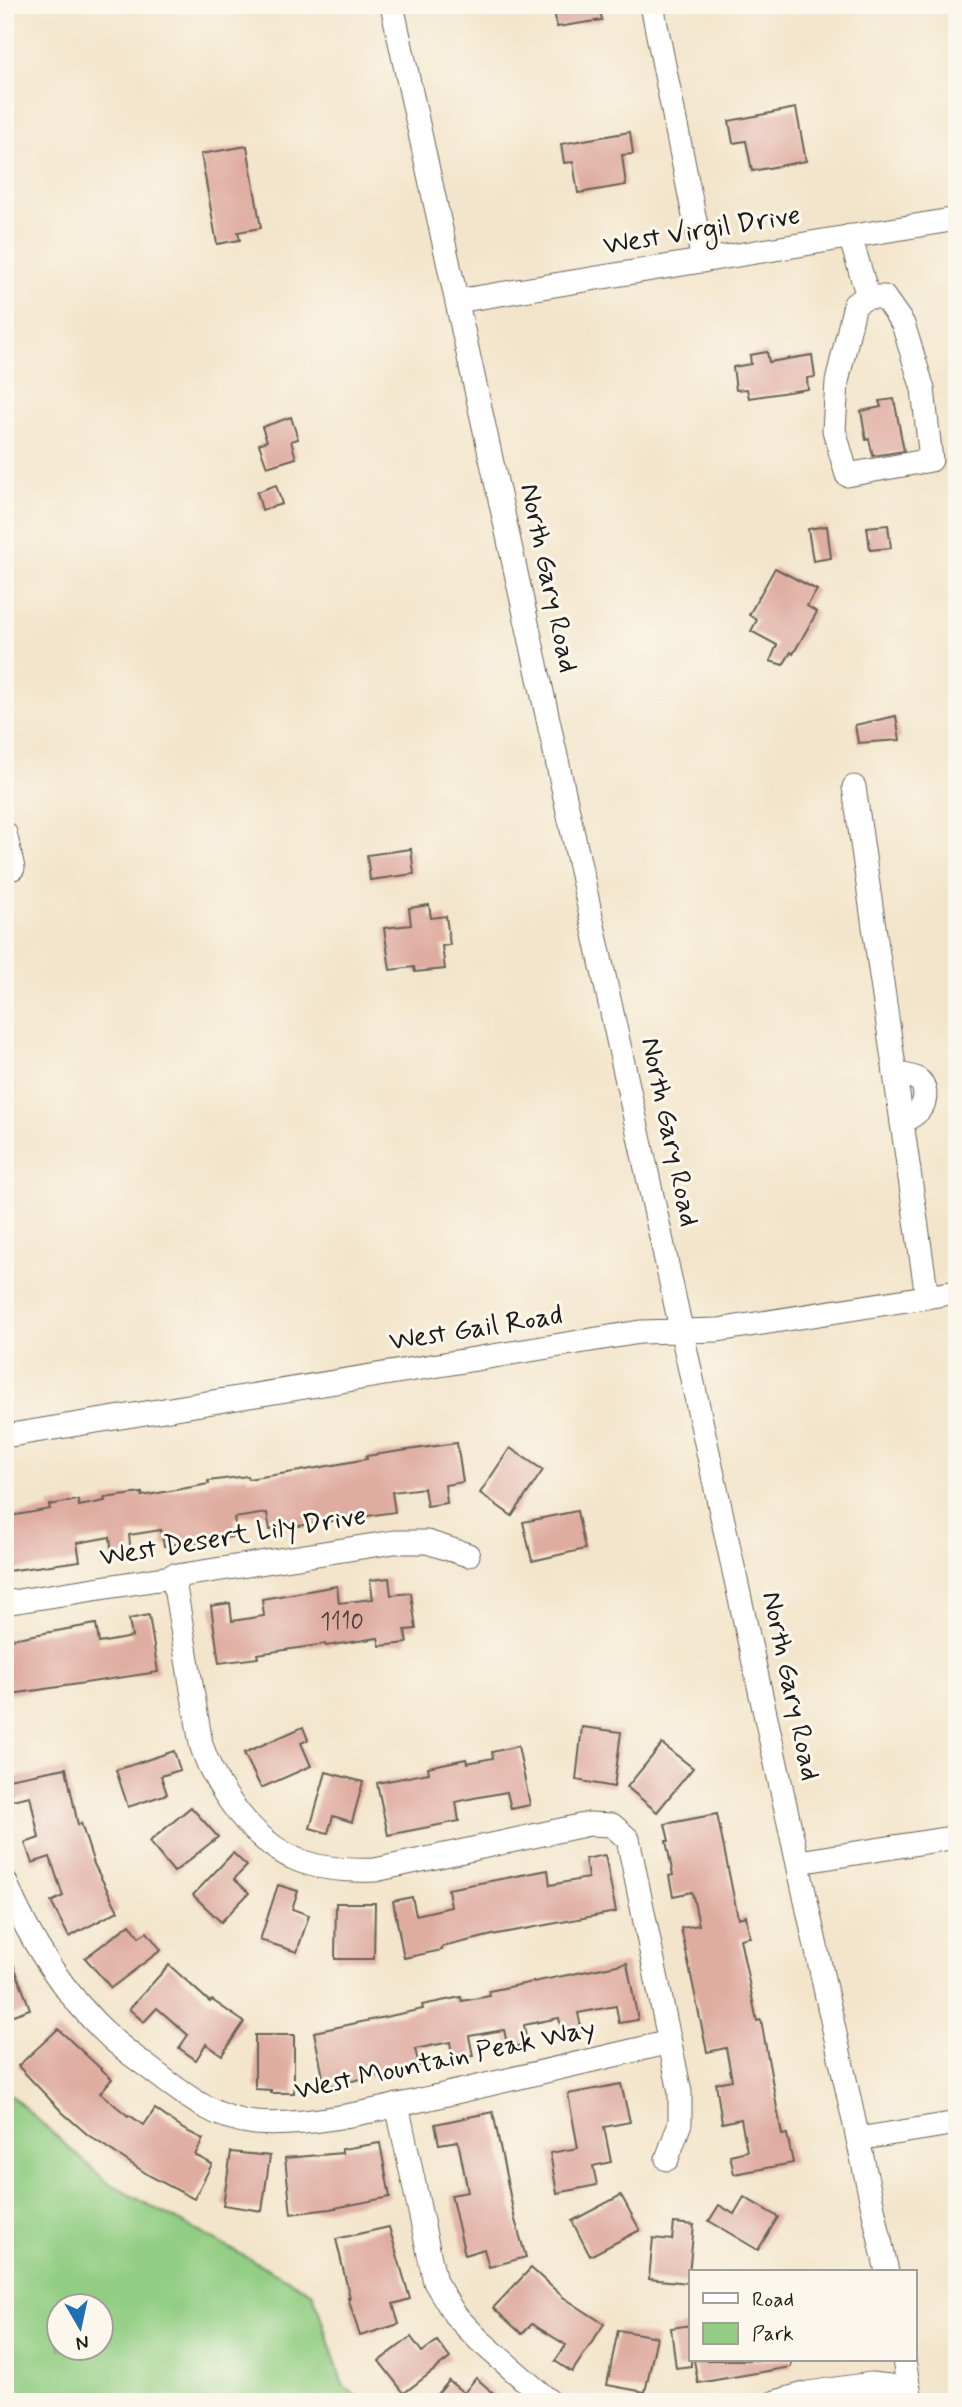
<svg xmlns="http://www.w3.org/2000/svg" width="962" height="2407" font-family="Mynerve,sans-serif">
  <rect width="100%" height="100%" fill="#fbf7ec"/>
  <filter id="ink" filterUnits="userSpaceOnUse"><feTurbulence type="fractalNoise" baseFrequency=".0143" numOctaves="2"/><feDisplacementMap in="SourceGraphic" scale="14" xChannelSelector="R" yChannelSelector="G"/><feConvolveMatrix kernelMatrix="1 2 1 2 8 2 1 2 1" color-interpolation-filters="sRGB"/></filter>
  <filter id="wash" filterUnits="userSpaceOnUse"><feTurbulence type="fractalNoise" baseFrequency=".00686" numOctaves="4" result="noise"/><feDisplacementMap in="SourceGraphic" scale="28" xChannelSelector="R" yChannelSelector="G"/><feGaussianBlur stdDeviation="1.57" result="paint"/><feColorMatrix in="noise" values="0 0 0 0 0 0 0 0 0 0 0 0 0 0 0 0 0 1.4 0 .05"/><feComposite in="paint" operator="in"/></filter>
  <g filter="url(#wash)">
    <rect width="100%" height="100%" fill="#f3e5cb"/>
    <path fill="#91cd82" stroke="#56744f" stroke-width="2" fill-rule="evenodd" d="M 5,2090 L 108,2183 L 313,2293 L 343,2385 L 363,2402 L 5,2402 ZM 60,2306 L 102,2306 L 102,2348 L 60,2348 Z"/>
    <g id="blocks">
      <g fill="#dfaca0">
        <polygon points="553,5 599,5 602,20 557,27"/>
        <polygon points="796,108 806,161 752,171 746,141 733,143 729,121"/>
        <polygon points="630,132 633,154 622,155 626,185 578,193 573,162 564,163 561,144"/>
        <polygon points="247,146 261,228 238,232 240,240 217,244 201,154"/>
        <polygon points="767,352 769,362 812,355 815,377 807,378 808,389 749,398 747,389 736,390 733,367 751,364 750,355"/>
        <polygon points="894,399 904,451 873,456 869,439 866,440 861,411 881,407 879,401"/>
        <polygon points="291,417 298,439 291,441 296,458 267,467 259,444 267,441 262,427"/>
        <polygon points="276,485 282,504 262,510 257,492"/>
        <polygon points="888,525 891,548 870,550 867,527"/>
        <polygon points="827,526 831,558 813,561 808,529"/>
        <polygon points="775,568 817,590 807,606 817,612 793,654 791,652 783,665 770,661 777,645 751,631 757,620 749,615"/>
        <polygon points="896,716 900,740 858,743 855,725"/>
        <polygon points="411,849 414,874 370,880 367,855"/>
        <polygon points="429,905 431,918 446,916 450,945 442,946 445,969 415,972 414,967 390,970 384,928 411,925 409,908"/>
        <polygon points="457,1443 463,1482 445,1485 447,1503 427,1506 424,1488 392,1492 395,1512 270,1530 267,1513 234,1518 237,1536 183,1545 182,1543 164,1546 161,1530 129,1535 131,1553 112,1556 110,1537 77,1543 80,1561 7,1571 5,1517 50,1509 49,1505 78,1500 79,1506 105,1501 104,1498 142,1493 142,1496 209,1484 208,1481 247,1476 248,1479 300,1471 367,1459 366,1456"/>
        <polygon points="510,1448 543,1470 512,1516 480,1493"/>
        <polygon points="577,1511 585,1549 532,1561 523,1522"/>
        <polygon points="389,1578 391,1595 411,1593 416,1629 405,1630 407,1643 380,1646 378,1638 326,1646 325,1644 257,1654 258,1658 219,1663 211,1606 230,1603 232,1621 264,1616 262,1599 337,1586 339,1603 373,1599 370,1580"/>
        <polygon points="149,1615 158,1672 5,1695 5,1640 96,1624 99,1643 132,1637 129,1619"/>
        <polygon points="303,1727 308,1740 301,1743 311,1766 261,1788 244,1753"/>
        <polygon points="582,1727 621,1732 614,1787 576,1780"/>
        <polygon points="662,1744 693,1768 657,1812 627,1787"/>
        <polygon points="518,1746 530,1805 511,1809 507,1792 474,1798 456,1802 459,1821 388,1835 377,1783 429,1773 428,1767 466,1759 467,1763 493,1758 492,1752"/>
        <polygon points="174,1751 180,1770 161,1776 167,1794 128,1807 116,1770"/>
        <polygon points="66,1768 78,1825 81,1823 94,1864 118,1911 69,1937 51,1902 63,1896 50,1857 32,1863 25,1843 39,1838 30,1796 12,1800 8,1779"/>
        <polygon points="326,1772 363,1782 352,1822 333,1816 328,1833 310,1828"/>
        <polygon points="191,1807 218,1837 174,1872 149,1842"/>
        <polygon points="717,1814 738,1918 746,1916 750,1937 740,1939 757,2021 761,2020 782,2135 787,2134 793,2163 734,2174 730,2155 747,2151 741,2119 722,2123 716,2083 732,2080 726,2048 707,2052 681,1928 699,1925 692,1892 673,1896 669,1876 673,1875 666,1841 669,1841 665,1824"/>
        <polygon points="233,1853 247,1866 234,1879 249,1893 221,1922 193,1895"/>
        <polygon points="605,1855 616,1912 497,1934 442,1947 442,1950 404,1958 393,1901 412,1897 416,1915 451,1907 448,1889 548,1870 550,1885 588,1878 585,1859"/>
        <polygon points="278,1885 298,1891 292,1909 309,1915 297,1952 260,1940"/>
        <polygon points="336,1903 375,1903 374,1959 335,1959"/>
        <polygon points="130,1924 139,1937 147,1932 161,1950 111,1988 85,1958"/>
        <polygon points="5,1947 7,1947 30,2009 5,2018"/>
        <polygon points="627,1963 638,2020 619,2023 616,2006 578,2013 582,2032 563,2036 559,2018 524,2025 527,2044 508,2048 504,2030 469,2036 473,2056 453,2060 450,2042 415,2049 419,2066 325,2087 314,2032 423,2009 422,2005 461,1997 462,2001 490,1996 489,1991"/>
        <polygon points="169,1965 210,2002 212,2000 244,2022 222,2055 206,2044 196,2060 179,2048 188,2035 157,2008 144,2022 129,2009"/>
        <polygon points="58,2029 112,2079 100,2093 128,2116 129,2115 144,2125 155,2109 183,2129 203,2139 195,2155 212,2164 194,2199 150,2176 88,2135 63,2113 18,2066"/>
        <polygon points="255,2035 294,2035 294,2093 271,2093 271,2090 255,2089"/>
        <polygon points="621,2084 630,2122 604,2127 611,2162 593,2166 597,2185 557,2193 550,2153 578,2148 568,2094"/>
        <polygon points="493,2112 515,2220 526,2257 489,2267 484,2249 465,2255 451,2195 468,2192 458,2141 439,2144 435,2124"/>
        <polygon points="380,2143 390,2197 330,2209 291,2214 285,2158 342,2153 342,2149"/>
        <polygon points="231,2152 270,2156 262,2211 223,2205"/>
        <polygon points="621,2195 640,2230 590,2256 572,2221"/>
        <polygon points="744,2197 778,2217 758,2250 709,2221 719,2205 734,2214"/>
        <polygon points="674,2223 694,2225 688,2283 649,2279 653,2238 672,2240"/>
        <polygon points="389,2227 410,2299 393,2304 399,2324 360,2336 348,2298 350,2298 336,2239"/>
        <polygon points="531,2268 563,2297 604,2324 572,2372 555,2361 566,2345 532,2324 522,2334 493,2308"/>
        <polygon points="691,2325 691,2366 676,2368 671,2328"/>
        <polygon points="618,2330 657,2337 645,2392 607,2385"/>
        <polygon points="411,2337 422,2352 437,2341 450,2358 404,2393 379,2361"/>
        <polygon points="694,2360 791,2360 791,2367 698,2383"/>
        <polygon points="476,2378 504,2402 431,2402 449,2381 464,2393"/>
      </g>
    </g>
  </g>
  <g filter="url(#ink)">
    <use href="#blocks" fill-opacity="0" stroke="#676259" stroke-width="2"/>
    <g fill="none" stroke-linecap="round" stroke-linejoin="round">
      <g stroke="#676259" stroke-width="25">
        <g id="minor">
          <polyline points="392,5 887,2272"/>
          <polyline points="652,5 703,261"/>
          <polyline points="850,236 868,297"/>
          <polygon points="868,297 884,297 903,324 923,389 931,460 847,475 834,430 837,382 855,304"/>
          <polyline points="457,301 957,219"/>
          <polyline points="854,787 927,1297"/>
          <polyline points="5,833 13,868"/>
          <path d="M 895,1073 C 902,1075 911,1076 917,1079 C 927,1085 927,1101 920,1109 C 916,1115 908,1118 902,1122"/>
          <polyline points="5,1436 640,1332 718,1330 957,1292"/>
          <path d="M 173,1575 L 201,1744 C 209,1770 221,1790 237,1811 C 277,1861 313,1872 375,1870 L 589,1824 L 612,1825 L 628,1839 L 680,2092 L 680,2123 L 667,2159"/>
          <polyline points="5,1603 394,1542 427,1542 468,1555"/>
          <polyline points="799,1862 957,1837"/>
          <path d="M 5,1881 C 29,1940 64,1994 111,2038 C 125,2051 142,2062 157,2074 C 187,2097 216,2119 255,2123 C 309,2128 389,2107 443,2095 C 518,2077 594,2060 670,2042"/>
          <polyline points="397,2105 435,2282 455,2315 479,2340 550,2402"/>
          <polyline points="858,2139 957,2123"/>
          <polyline points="904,2360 911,2402"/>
          <polyline points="775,2402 808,2393 871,2384 909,2388"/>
        </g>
      </g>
      <use href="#minor" stroke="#fff" stroke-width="23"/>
    </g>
  </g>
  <g text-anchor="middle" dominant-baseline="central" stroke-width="6" stroke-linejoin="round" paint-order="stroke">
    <g font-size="24" fill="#4d403d">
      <text x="342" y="1622">1110</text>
    </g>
    <g font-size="28" fill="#1c1c1c" stroke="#fbf7ec">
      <text transform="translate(702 231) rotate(-9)">West Virgil Drive</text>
      <text transform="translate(548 578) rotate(78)">North Gary Road</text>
      <text transform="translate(669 1132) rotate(78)">North Gary Road</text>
      <text transform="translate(476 1329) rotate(-9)">West Gail Road</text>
      <text transform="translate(233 1537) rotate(-9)">West Desert Lily Drive</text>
      <text transform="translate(790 1686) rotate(78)">North Gary Road</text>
      <text transform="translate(445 2060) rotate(-12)">West Mountain Peak Way</text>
    </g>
  </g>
  <rect width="962" height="2407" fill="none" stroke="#fbf7ec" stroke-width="28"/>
  <rect x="689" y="2270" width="228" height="91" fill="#fbf7ec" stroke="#a29f99" stroke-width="2"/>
  <rect x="703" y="2293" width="35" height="10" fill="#ffffff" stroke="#a29f99" stroke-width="2"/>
  <text x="752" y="2306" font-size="21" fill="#1c1c1c">Road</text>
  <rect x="703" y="2323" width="35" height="21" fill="#91cd82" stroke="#a29f99" stroke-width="2"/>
  <text x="752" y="2340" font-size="21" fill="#1c1c1c">Park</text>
  <g transform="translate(80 2327) rotate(171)"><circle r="33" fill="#fbf7ec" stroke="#a29f99" stroke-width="2"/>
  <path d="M0-5L12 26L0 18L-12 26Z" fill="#1f6fb2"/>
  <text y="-10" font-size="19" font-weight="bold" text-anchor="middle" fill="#1c1c1c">N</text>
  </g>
</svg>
